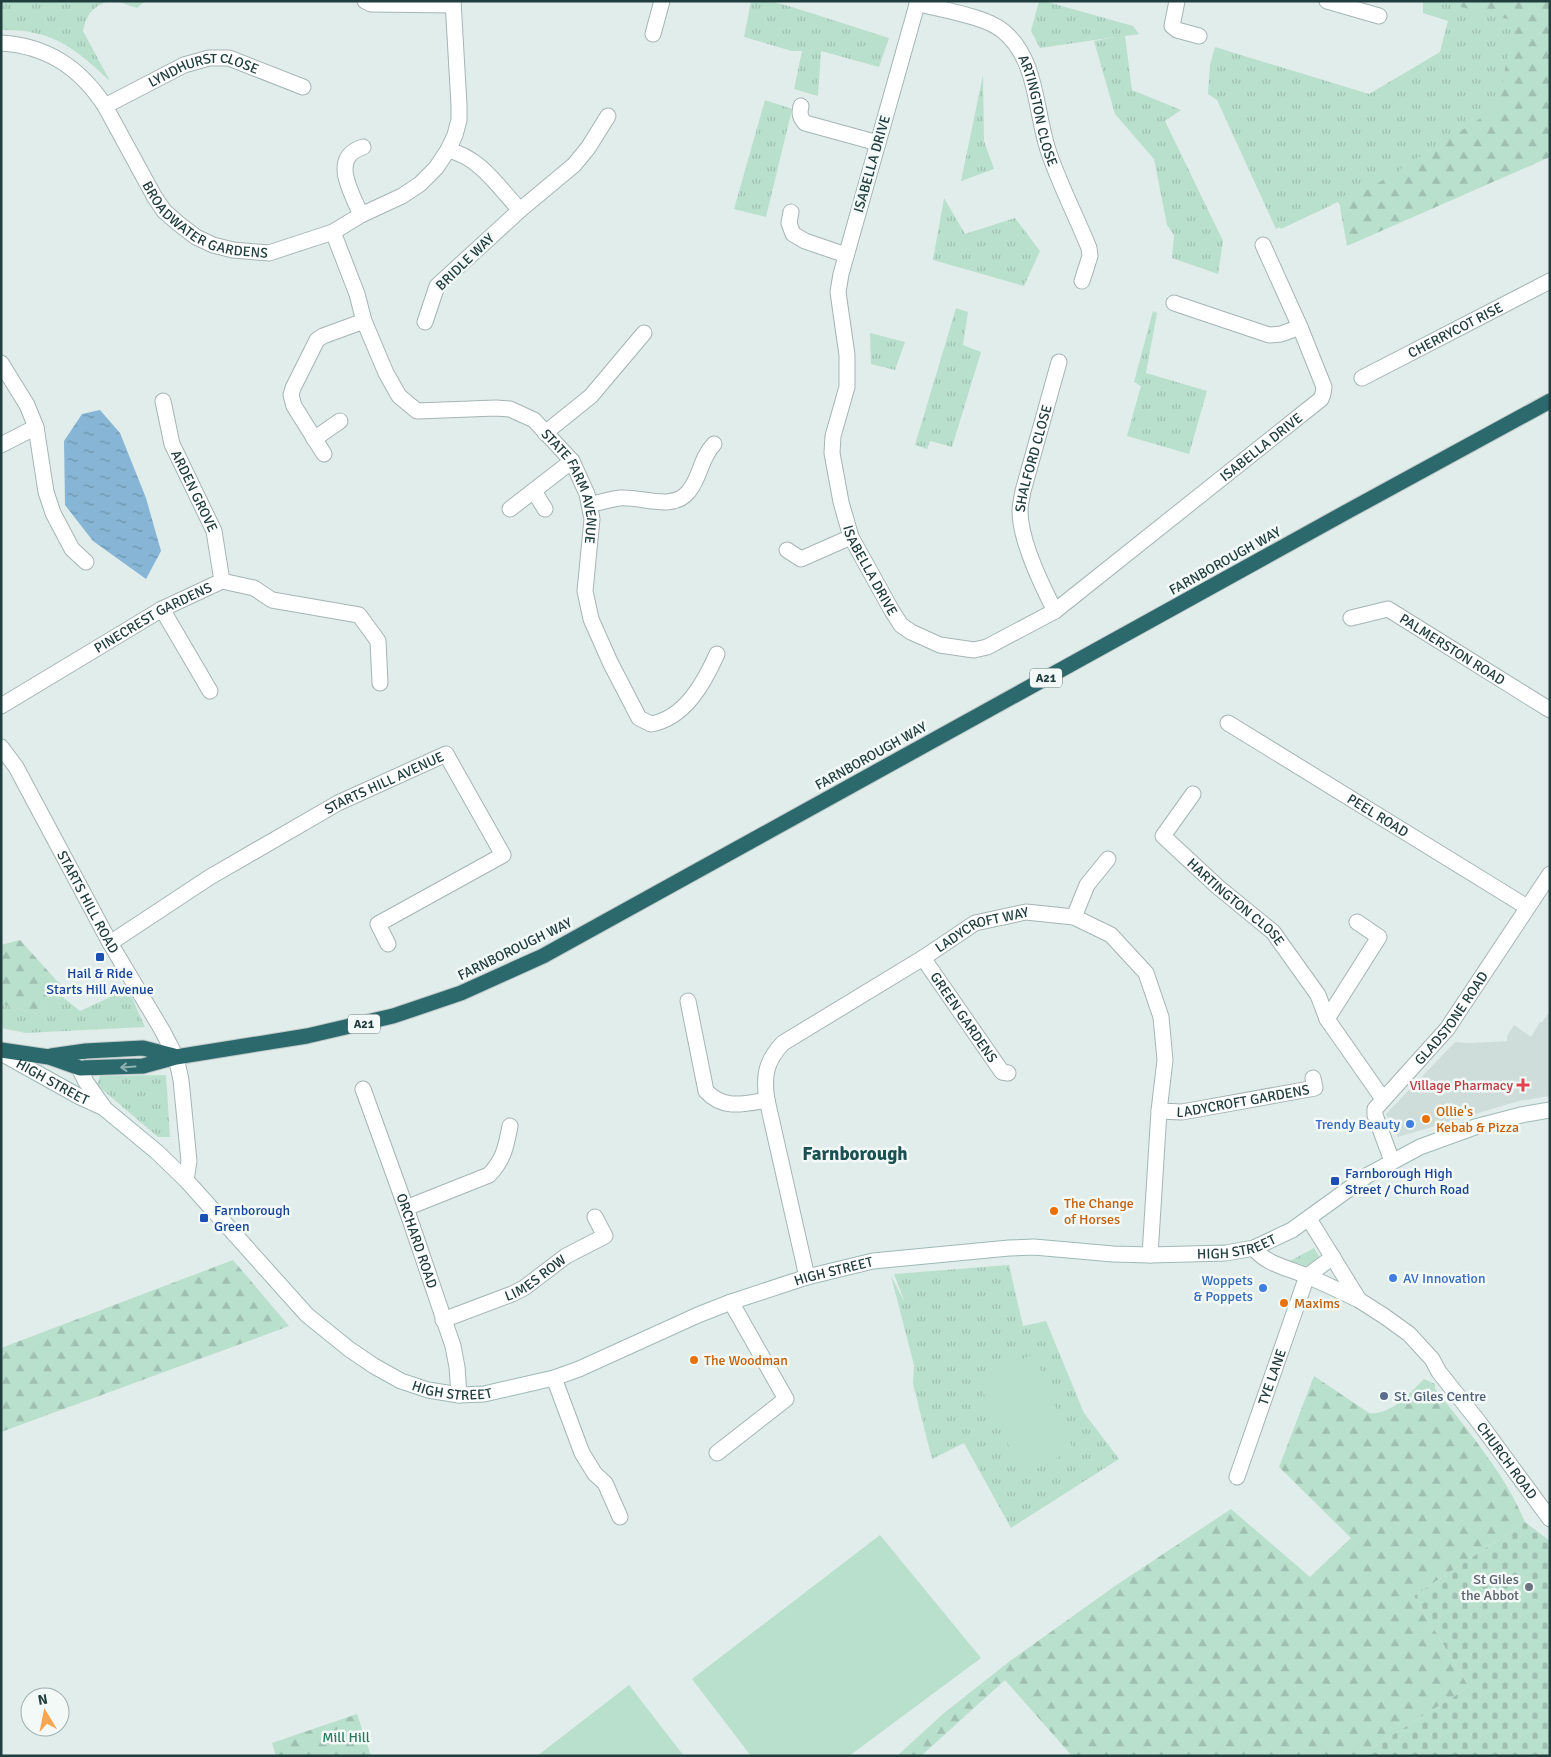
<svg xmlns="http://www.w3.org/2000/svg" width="1551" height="1757" font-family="Signika,sans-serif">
  <defs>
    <pattern id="grass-tufts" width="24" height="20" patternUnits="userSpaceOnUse" patternTransform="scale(1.25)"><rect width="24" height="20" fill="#b9dfcd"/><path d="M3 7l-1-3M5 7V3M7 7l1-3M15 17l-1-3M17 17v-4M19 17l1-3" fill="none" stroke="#9fc0b1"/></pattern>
    <pattern id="forest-firs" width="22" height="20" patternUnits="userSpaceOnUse" patternTransform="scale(1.25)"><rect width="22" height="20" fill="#b9dfcd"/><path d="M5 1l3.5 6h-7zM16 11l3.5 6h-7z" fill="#9fc0b1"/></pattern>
    <pattern id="cemetery-stones" width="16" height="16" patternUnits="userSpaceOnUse" patternTransform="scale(1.25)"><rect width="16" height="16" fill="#b9dfcd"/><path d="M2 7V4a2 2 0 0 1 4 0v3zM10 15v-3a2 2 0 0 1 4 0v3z" fill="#9fc0b1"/></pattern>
    <pattern id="water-ripples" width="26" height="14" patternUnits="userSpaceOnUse" patternTransform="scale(1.25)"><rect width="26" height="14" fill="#86b5d5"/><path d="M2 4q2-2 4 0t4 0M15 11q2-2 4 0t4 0" fill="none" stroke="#6d95ae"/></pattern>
  </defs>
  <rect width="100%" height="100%" fill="#e1edeb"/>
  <polygon fill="#cfddda" points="1550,1012 1550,1089 1548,1089 1550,1096 1519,1101 1398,1137 1386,1114 1455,1042 1470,1043 1507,1041 1507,1036 1514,1025 1531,1037 1540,1022 1541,1023"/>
  <g fill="url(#grass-tufts)">
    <path d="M 1,1 L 109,1 C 92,7 87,14 83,31 L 110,81 C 75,48 52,29 1,30 Z"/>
    <polygon points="117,1 145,1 137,8"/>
    <polygon points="751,1 770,1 792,7 889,38 879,67 821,51 818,96 794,89 802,51 792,51 744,37"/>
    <polygon points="1039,1 1044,1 1133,26 1139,34 1125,36 1132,90 1181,110 1165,121 1223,241 1218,274 1172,258 1174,235 1167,225 1154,159 1115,114 1094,41 1115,37 1040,48 1031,31"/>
    <polygon points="1423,1 1550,1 1550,155 1358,238 1338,202 1281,229 1280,227 1276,229 1217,100 1208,94 1210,65 1215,47 1369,94 1440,52 1448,21 1423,13"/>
    <polygon points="983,75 984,141 994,169 961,181"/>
    <polygon points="765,100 792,109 766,217 734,209"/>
    <polygon points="944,198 965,234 1015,218 1040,251 1024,286 933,260"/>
    <polygon points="956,308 968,312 963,345 981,352 952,447 930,441 927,449 915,445"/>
    <polygon points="1153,311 1157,313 1146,373 1207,391 1189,454 1127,436 1141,386 1134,382"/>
    <polygon points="870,333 905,342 895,370 871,364"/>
    <polygon points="128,989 145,1027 26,1033 1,1028 1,1004 37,1014 60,995 80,1011"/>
    <polygon points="166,1075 170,1137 158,1137 97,1085 100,1076"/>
    <polygon points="1314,1248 1320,1258 1307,1266 1290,1261"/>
    <polygon points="1009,1265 1023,1326 1046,1321 1084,1413 1119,1459 1011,1528 964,1443 932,1459 913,1384 914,1365 891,1276 905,1303 894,1274"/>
  </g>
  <g fill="url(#forest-firs)">
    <polygon points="1438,1 1534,1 1542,3 1544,1 1550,1 1550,157 1347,246 1340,207 1497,108 1515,21"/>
    <polygon points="20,940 66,991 37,1014 1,1004 1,945"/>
    <polygon points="233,1260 289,1326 1,1432 1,1348"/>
    <path d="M 1314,1376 L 1369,1413 C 1390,1416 1410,1393 1424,1379 L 1435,1384 L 1435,1389 L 1439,1394 C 1470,1433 1506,1476 1525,1522 L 1414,1596 L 1469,1687 L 1359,1756 L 1072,1756 L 1005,1680 L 921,1756 L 897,1756 L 944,1713 L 1010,1661 L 1115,1586 L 1231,1509 L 1310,1577 L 1351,1538 L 1279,1467 Z"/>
    <polygon points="357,1714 371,1756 276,1756 272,1743"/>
  </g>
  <polygon fill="url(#cemetery-stones)" points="1525,1522 1550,1541 1550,1755 1359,1756 1469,1687 1414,1596"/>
  <g fill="#b9dfcd">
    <polygon points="1034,1354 1073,1449 1023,1476 977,1379"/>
    <polygon points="880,1535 981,1658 849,1756 751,1756 692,1679"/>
    <polygon points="629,1685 684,1756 537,1756"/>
  </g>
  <polygon fill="url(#water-ripples)" points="100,410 120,433 146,498 161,551 146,579 93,541 65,505 64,441 82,414"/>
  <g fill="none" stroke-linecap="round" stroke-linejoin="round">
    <g stroke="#a4b5b4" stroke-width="17">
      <g id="street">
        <polyline points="365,1 371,4 453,5"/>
        <path id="s1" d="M 918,1 L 841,274 L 838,292 L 847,355 L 847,387 L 833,436 L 832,453 L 841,502 L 851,537 L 892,611 L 901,625 L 911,632 L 940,645 L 974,650 L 987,647 L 1055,611 L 1321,399 L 1323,394 L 1324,387 L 1300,327 L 1263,245"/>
        <polyline points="1177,1 1172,26 1177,30 1199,36"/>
        <polyline points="1327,1 1379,16"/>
        <path id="s2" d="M 917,3 C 941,10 985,16 1003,31 C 1038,59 1035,113 1049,153 C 1060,185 1076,216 1089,248 L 1090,256 L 1082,281"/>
        <polyline points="653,34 662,1"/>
        <path id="s3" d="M 1,43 C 48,46 80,68 105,106 L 154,196 L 164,211 L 179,224 L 196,237 L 213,245 L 233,250 L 269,253 L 333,232 L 361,215 L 402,196 L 420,184 L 436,168 L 448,150 L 455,135 L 459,120 L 459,105 L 453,1"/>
        <path id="s4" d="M 105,106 L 184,65 L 209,58 L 229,58 L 303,87"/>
        <path d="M 801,106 C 799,114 800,117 805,123 L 878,143"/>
        <polyline points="520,210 574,165 588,148 608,116"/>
        <polyline points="791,212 789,223 793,234 805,241 846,255"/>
        <path d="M 361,215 C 352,193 329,158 363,147"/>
        <path id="s5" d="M 333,232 L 357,294 L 364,321 L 386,373 L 399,396 L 417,411 L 496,408 L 510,409 L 534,420 L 572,461 L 587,494 L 592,519 L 585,591 L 591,619 L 610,662 L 639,718 L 651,724 C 685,718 704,683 717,654"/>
        <polyline points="1174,303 1269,335 1281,334 1300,327"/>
        <path d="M 425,322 L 437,286 L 520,210 C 499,188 480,157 448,150"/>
        <polyline points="1,363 27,405 36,427 46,492 53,513 72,549 86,562"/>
        <path id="s6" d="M 1362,378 L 1550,281"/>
        <path id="s7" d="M 163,401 L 172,444 L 214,531 L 222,581"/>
        <polyline points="545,433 591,396 644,333"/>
        <polyline points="314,439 340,421"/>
        <polyline points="1,445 36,427"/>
        <polyline points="324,454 294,406 291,395 293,388 317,340 323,336 364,321"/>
        <polyline points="534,491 545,509"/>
        <path d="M 590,504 C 600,503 610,499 620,498 C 642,496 673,512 689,491 C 701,476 700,459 714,444"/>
        <polyline points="510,509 572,461"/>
        <polyline points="787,550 801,559 851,537"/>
        <polyline points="162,609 210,691"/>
        <path id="s8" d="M 1055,611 C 1041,584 1020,541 1020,511 C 1020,505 1022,498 1023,491 L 1059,362"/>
        <path id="s9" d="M 1351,618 L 1388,609 L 1550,710"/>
        <path id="s10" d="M 1,706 L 162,609 L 222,581 L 254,588 L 272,600 L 359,615 L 378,641 L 380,683"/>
        <path id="s11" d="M 1228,723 L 1527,907"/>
        <path id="s12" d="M 1,747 L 16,767 L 110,943 L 162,1030 L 176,1057 L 181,1080 L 189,1161 L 186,1180"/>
        <path id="s13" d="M 1193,794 L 1163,836 L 1218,887 L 1273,932 L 1318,995 L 1327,1019 L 1383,1099"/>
        <polyline points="1074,917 1087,885 1108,859"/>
        <path id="s14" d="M 110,943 L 210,877 L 338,803 L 446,754 L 503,855 L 378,924 L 388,944"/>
        <path id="s15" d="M 923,958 L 1002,1072 L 1008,1073"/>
        <path d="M 688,1001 L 706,1091 C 723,1110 744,1104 767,1100"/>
        <polyline points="1327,1019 1379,937 1357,922"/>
        <path id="s16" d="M 363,1089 L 406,1208 L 453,1346 L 457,1367 L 459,1395"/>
        <path id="s17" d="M 1159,1111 L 1182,1112 L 1315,1088 L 1313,1078"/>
        <path id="s18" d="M 1392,1161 L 1375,1115 L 1375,1109 L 1447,1029 L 1550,874"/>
        <path d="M 406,1208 L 489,1175 C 504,1159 506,1147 510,1126"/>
        <path id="s19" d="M 1309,1219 L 1359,1300 L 1384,1316 L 1409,1334 L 1432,1359 L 1439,1372 L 1478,1421 L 1550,1519"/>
        <path d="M 1254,1248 C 1266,1265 1290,1268 1309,1277 C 1326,1284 1342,1292 1359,1300"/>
        <path id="s20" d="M 807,1277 L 767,1100 C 763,1076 766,1061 783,1043 L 923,958 L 975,923 L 1026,912 L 1074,917 L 1111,935 L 1146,973 L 1161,1017 L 1165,1060 L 1159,1111 L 1150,1255"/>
        <path id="s21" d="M 443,1320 L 512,1294 L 524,1288 L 566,1256 L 605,1236 L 595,1217"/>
        <polyline points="554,1378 582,1453 595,1474 605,1483 620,1517"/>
        <polyline points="717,1453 786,1399 731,1302"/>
        <path id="s22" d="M 1237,1477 L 1307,1276 L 1333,1257"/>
      </g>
    </g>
    <g stroke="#9fb9b6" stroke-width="17">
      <g id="secondary">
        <path id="s23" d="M 1,1053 L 80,1097 L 104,1108"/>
        <path id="s24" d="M 72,1058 L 75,1060 L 86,1082 L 105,1109 L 157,1152 L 186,1180 L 307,1315 L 349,1349 L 374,1366 L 401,1381 L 428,1390 L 459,1395 L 484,1394 L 554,1378 L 579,1369 L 698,1315 L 731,1302 L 807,1277 L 873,1261 L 1009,1248 L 1034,1247 L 1113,1254 L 1150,1255 L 1226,1253 L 1254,1248 L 1292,1230 L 1368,1175 L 1420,1147 L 1475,1127 L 1521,1115 L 1550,1110"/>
      </g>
    </g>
    <g stroke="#c1c9c9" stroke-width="17">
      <g id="highway">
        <polyline points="1,1050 49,1057 80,1068 143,1066 176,1057 307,1036 393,1016 461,993 543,956 1350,510 1550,401"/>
        <polyline points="51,1056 86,1051 143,1048 174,1056"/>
      </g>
    </g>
    <use href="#street" stroke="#fff" stroke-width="15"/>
    <use href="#secondary" stroke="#fff" stroke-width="15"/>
    <use href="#highway" stroke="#2b696c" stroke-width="15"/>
  </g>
  <defs><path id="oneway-shaft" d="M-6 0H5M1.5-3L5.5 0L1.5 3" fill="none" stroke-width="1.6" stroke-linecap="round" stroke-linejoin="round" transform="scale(1.25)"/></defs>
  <use stroke="#8eb1b2" href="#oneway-shaft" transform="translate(128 1067) rotate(176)"/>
  <g fill="#1a4fb4" stroke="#f2f9f7" stroke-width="2">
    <rect x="95" y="952" width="10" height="10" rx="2.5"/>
    <rect x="1330" y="1176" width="10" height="10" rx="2.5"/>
    <rect x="199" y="1213" width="10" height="10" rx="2.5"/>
  </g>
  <path fill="#e0444e" stroke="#f2f9f7" stroke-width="2" d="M1520.5 1077.5h5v5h5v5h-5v5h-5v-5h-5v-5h5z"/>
  <g fill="#e8710a" stroke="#f2f9f7" stroke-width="2">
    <circle cx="1426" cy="1119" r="5"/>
    <circle cx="1054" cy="1211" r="5"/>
    <circle cx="1284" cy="1303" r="5"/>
    <circle cx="694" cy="1360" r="5"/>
  </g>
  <g fill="#3f7fe0" stroke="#f2f9f7" stroke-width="2">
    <circle cx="1410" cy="1124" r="5"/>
    <circle cx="1393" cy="1278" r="5"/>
    <circle cx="1263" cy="1288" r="5"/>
  </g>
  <circle fill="#5c6f8a" stroke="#f2f9f7" stroke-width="2" cx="1384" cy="1396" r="5"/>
  <circle fill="#6b7280" stroke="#f2f9f7" stroke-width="2" cx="1529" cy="1587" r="5"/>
  <g text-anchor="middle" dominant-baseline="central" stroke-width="5" stroke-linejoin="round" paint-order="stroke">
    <g fill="#f2f9f7" stroke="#607676" stroke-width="1">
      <rect x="1030" y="668.5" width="32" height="19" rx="4"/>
      <rect x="348" y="1014.5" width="32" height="19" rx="4"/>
    </g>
    <g font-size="12" font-weight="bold" fill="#213e3e">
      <text x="1046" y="678">A21</text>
      <text x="364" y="1024">A21</text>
    </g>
    <g font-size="14" fill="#213e3e" stroke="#f2f9f7">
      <text stroke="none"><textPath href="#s4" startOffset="108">LYNDHURST CLOSE</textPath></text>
      <text stroke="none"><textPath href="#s2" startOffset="180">ARTINGTON CLOSE</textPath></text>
      <text transform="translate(872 164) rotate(-74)">ISABELLA DRIVE</text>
      <text stroke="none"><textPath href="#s3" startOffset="288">BROADWATER GARDENS</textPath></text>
      <text transform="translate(465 262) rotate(-44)">BRIDLE WAY</text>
      <text stroke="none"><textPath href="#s6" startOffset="105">CHERRYCOT RISE</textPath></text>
      <text stroke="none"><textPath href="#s1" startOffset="1085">ISABELLA DRIVE</textPath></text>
      <text stroke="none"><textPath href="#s8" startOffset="161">SHALFORD CLOSE</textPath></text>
      <text stroke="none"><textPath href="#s5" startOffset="399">STATE FARM AVENUE</textPath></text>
      <text stroke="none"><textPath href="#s7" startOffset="96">ARDEN GROVE</textPath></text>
      <text transform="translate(1225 561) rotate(-29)">FARNBOROUGH WAY</text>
      <text stroke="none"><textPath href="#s1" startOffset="590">ISABELLA DRIVE</textPath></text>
      <text stroke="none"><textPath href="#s10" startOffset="176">PINECREST GARDENS</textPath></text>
      <text stroke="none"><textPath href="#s9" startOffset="114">PALMERSTON ROAD</textPath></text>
      <text transform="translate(871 756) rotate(-29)">FARNBOROUGH WAY</text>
      <text stroke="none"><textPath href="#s14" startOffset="318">STARTS HILL AVENUE</textPath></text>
      <text stroke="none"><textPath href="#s11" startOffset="176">PEEL ROAD</textPath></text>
      <text stroke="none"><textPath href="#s12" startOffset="178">STARTS HILL ROAD</textPath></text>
      <text stroke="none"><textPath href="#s13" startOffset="150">HARTINGTON CLOSE</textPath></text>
      <text stroke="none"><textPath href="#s20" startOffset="474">LADYCROFT WAY</textPath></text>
      <text transform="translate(515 949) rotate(-26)">FARNBOROUGH WAY</text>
      <text stroke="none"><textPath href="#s18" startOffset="174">GLADSTONE ROAD</textPath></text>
      <text stroke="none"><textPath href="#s15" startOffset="72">GREEN GARDENS</textPath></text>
      <text stroke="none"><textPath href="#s23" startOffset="59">HIGH STREET</textPath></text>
      <text stroke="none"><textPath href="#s17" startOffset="85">LADYCROFT GARDENS</textPath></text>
      <text stroke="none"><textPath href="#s16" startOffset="161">ORCHARD ROAD</textPath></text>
      <text stroke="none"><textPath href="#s24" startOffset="1328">HIGH STREET</textPath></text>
      <text stroke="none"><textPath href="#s24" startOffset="922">HIGH STREET</textPath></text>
      <text stroke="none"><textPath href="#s21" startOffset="102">LIMES ROW</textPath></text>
      <text stroke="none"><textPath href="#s22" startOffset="106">TYE LANE</textPath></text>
      <text stroke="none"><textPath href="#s24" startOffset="518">HIGH STREET</textPath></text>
      <text stroke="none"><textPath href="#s19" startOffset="316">CHURCH ROAD</textPath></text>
    </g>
    <g font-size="14" fill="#164399" stroke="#f2f9f7" text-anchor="start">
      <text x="100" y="973" text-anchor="middle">Hail &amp; Ride<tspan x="100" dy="16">Starts Hill Avenue</tspan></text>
      <text x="1345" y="1173">Farnborough High<tspan x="1345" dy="16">Street / Church Road</tspan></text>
      <text x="214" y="1210">Farnborough<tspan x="214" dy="16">Green</tspan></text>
    </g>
    <g font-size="14" fill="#be3a42" stroke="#f2f9f7" text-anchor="end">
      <text x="1513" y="1085">Village Pharmacy</text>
    </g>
    <g font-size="14" fill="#c56008" stroke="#f2f9f7" text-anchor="start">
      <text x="1436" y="1111">Ollie's<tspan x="1436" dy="16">Kebab &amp; Pizza</tspan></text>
      <text x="1064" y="1203">The Change<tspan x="1064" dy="16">of Horses</tspan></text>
      <text x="1294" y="1303">Maxims</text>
      <text x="704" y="1360">The Woodman</text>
    </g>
    <g font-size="14" fill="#366cbe" stroke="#f2f9f7" text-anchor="end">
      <text x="1400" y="1124">Trendy Beauty</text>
      <text x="1403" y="1278" text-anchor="start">AV Innovation</text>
      <text x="1253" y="1280">Woppets<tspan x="1253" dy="16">&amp; Poppets</tspan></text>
    </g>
    <g font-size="14" fill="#4e5e75" stroke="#f2f9f7" text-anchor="start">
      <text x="1394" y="1396">St. Giles Centre</text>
    </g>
    <g font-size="14" fill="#5b616d" stroke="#f2f9f7" text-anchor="end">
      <text x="1519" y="1579">St Giles<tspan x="1519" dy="16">the Abbot</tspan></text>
    </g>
    <g font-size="14" fill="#29785b" stroke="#f2f9f7">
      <text x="346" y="1737">Mill Hill</text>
    </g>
    <g font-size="19" font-weight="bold" fill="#1b5152" stroke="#f2f9f7">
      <text x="855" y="1154">Farnborough</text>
    </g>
  </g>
  <rect width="1551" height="1757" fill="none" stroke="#213e3e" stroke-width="5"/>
  <g transform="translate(45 1712) rotate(350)"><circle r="24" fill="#f2f9f7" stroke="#9eaead"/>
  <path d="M0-4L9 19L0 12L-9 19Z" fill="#f9a653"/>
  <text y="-8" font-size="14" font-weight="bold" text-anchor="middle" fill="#213e3e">N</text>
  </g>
</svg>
